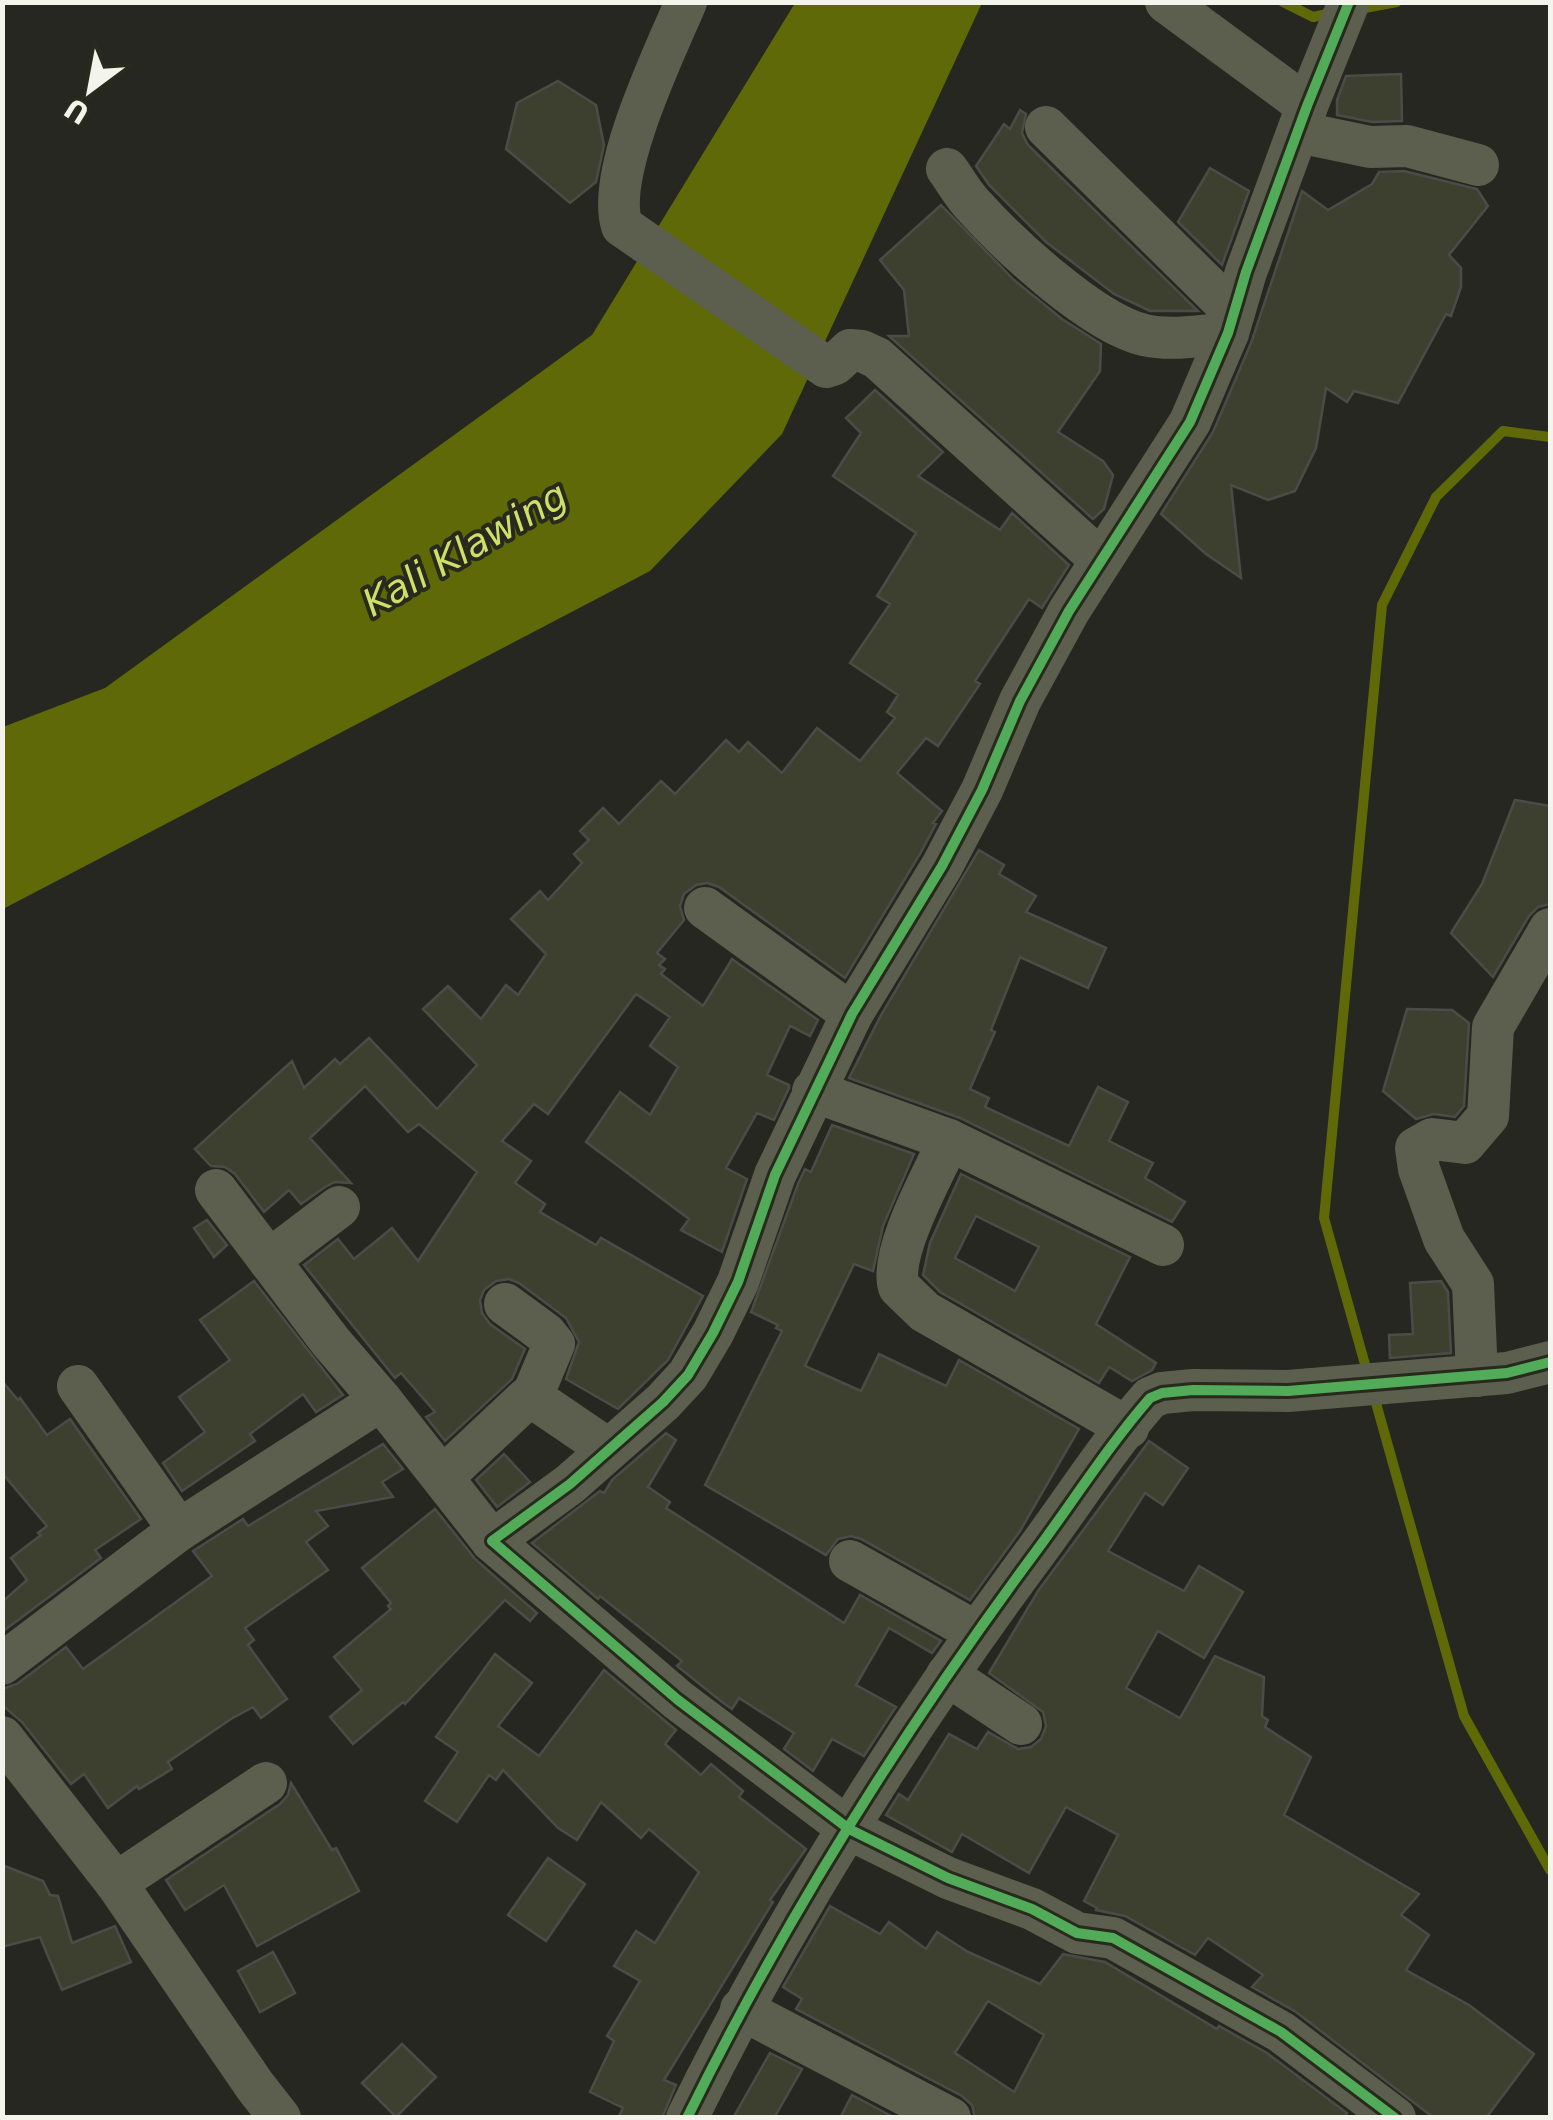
<svg xmlns="http://www.w3.org/2000/svg" width="1553" height="2120" font-family="'DejaVu Sans',sans-serif">
  <rect width="100%" height="100%" fill="#262720"/>
  <polygon fill="#5f6907" points="795,3 982,3 782,434 650,571 3,909 3,727 105,688 592,335"/>
  <g fill="none" stroke-linecap="round" stroke-linejoin="round">
    <g stroke="#5f6907" stroke-width="10">
      <polyline points="1283,2 1313,17 1332,13"/>
      <polyline points="1359,9 1397,2"/>
      <polyline points="1368,1375 1324,1218 1382,605 1436,497 1503,431 1550,437"/>
      <polyline points="1374,1396 1464,1716 1550,1870"/>
    </g>
  </g>
  <g fill="#3e402f" stroke="#4b4c47" stroke-width="2.5" fill-rule="evenodd">
    <polygon points="1401,74 1402,121 1372,122 1337,115 1337,100 1346,76"/>
    <polygon points="558,81 596,105 604,145 596,182 570,203 506,149 517,103"/>
    <polygon points="1020,110 1026,114 1022,133 1028,145 1198,311 1150,311 1114,294 1046,242 989,185 976,166 1004,124 1010,129"/>
    <polygon points="1210,168 1249,191 1222,265 1178,222"/>
    <polygon points="1404,171 1477,189 1488,206 1449,255 1461,268 1461,287 1451,316 1446,314 1398,403 1354,391 1347,402 1326,388 1316,448 1295,491 1268,500 1231,485 1241,578 1206,554 1161,514 1213,432 1251,343 1302,191 1328,210 1372,184 1379,172"/>
    <polygon points="941,205 1014,280 1062,319 1101,344 1100,371 1058,432 1103,461 1113,475 1104,509 1093,519 889,336 909,336 904,290 880,260"/>
    <polygon points="875,390 943,452 918,476 1000,530 1012,513 1069,565 1042,608 1029,599 975,681 980,684 938,746 926,738 897,773 942,811 933,823 936,824 920,854 845,978 719,887 707,883 696,885 684,894 680,906 684,920 657,953 665,959 659,965 665,969 661,974 703,1006 732,959 818,1020 810,1036 790,1026 767,1075 789,1085 789,1088 774,1120 757,1113 726,1168 747,1179 722,1252 681,1230 689,1219 586,1142 620,1092 650,1115 678,1067 650,1046 670,1017 636,994 548,1114 534,1104 502,1141 531,1161 515,1183 545,1204 540,1212 596,1245 601,1238 703,1296 668,1360 618,1409 566,1379 579,1342 566,1318 519,1283 509,1279 496,1281 484,1290 480,1300 482,1313 490,1324 525,1349 512,1379 445,1441 426,1417 435,1412 401,1373 395,1378 304,1265 338,1239 354,1259 392,1228 418,1261 477,1172 419,1124 408,1132 365,1086 310,1138 351,1183 335,1182 325,1187 301,1204 289,1190 264,1212 235,1174 225,1167 211,1166 195,1149 292,1061 304,1088 335,1059 340,1064 369,1038 437,1109 477,1065 423,1009 448,986 481,1019 506,985 518,995 546,954 511,919 540,891 548,900 582,863 574,854 589,840 580,831 603,808 619,824 661,781 675,794 726,740 739,752 748,742 782,773 817,728 860,761 895,718 887,712 898,695 850,663 890,604 877,596 916,533 833,476 861,433 846,418"/>
    <polygon points="1515,800 1550,806 1550,904 1538,907 1529,916 1493,977 1451,933 1482,884"/>
    <polygon points="979,850 1004,865 999,874 1036,896 1026,912 1106,948 1088,988 1020,957 991,1030 995,1032 970,1089 989,1098 985,1107 1069,1146 1098,1087 1128,1102 1109,1141 1153,1163 1145,1178 1185,1202 1172,1222 960,1118 849,1078 881,1015"/>
    <polygon points="1407,1009 1452,1010 1469,1023 1464,1106 1455,1117 1434,1114 1416,1119 1383,1091"/>
    <polygon points="832,1125 914,1154 883,1226 873,1271 854,1264 805,1366 861,1391 879,1354 946,1386 959,1360 1079,1429 1020,1531 970,1600 861,1539 851,1536 838,1539 826,1555 705,1485 782,1331 776,1328 778,1325 751,1312 798,1184 805,1169 811,1172"/>
    <path d="M 961,1174 L 1130,1257 L 1096,1324 L 1156,1363 L 1152,1370 L 1132,1381 L 1109,1367 L 1099,1383 L 940,1292 L 923,1275 L 930,1243 ZM 976,1216 L 1039,1247 L 1015,1291 L 955,1258 Z"/>
    <polygon points="207,1220 227,1245 214,1257 194,1228"/>
    <polygon points="254,1281 343,1395 316,1412 303,1394 250,1434 255,1441 182,1491 163,1463 205,1432 179,1397 230,1360 200,1320"/>
    <polygon points="1441,1281 1448,1292 1451,1353 1390,1358 1389,1335 1413,1334 1410,1283"/>
    <polygon points="2,1381 18,1400 20,1398 47,1435 70,1419 141,1519 95,1550 101,1558 2,1632 2,1602 27,1580 11,1558 41,1535 38,1533 47,1526 2,1473"/>
    <polygon points="666,1433 676,1440 648,1487 670,1502 666,1508 844,1623 860,1595 941,1641 932,1653 889,1628 856,1685 896,1707 864,1756 832,1739 813,1771 784,1749 794,1733 739,1698 732,1709 722,1702 677,1666 682,1661 600,1596 598,1599 532,1543 600,1491 604,1493 612,1480"/>
    <polygon points="1149,1441 1188,1468 1163,1505 1145,1493 1108,1551 1184,1591 1199,1566 1243,1592 1204,1658 1158,1631 1126,1688 1180,1718 1215,1656 1264,1677 1262,1716 1268,1720 1265,1727 1311,1757 1284,1815 1419,1894 1401,1915 1429,1935 1406,1970 1469,2005 1534,2054 1486,2118 1434,2118 1296,2012 1252,1987 1263,1975 1208,1938 1195,1955 1125,1916 1096,1910 1097,1908 1084,1901 1118,1835 1066,1807 1029,1873 962,1834 952,1852 886,1815 899,1794 908,1800 949,1734 977,1749 988,1732 1018,1749 1031,1747 1041,1739 1046,1726 1043,1712 989,1673 1038,1591"/>
    <polygon points="383,1444 403,1469 382,1482 393,1497 316,1511 328,1526 306,1542 328,1570 245,1628 254,1640 248,1645 287,1699 261,1718 253,1707 231,1719 168,1762 172,1769 139,1789 137,1786 108,1808 84,1774 71,1784 22,1722 2,1705 2,1689 17,1684 66,1647 83,1669 212,1576 193,1551 243,1519 248,1526"/>
    <polygon points="504,1454 530,1482 497,1507 476,1480"/>
    <polygon points="435,1509 476,1560 537,1613 530,1621 505,1600 405,1704 403,1702 353,1744 330,1717 362,1690 334,1657 391,1609 388,1606 391,1603 362,1568"/>
    <polygon points="495,1654 532,1683 498,1726 539,1756 604,1670 676,1730 665,1744 701,1775 711,1764 743,1791 739,1797 806,1849 770,1900 773,1902 664,2080 676,2085 662,2118 618,2118 623,2108 590,2092 614,2041 607,2036 640,1981 614,1966 636,1931 655,1943 699,1872 649,1829 641,1838 601,1802 577,1840 558,1828 503,1770 496,1780 489,1775 457,1822 425,1801 458,1752 436,1737"/>
    <polygon points="291,1783 332,1850 336,1848 359,1891 257,1946 224,1885 185,1910 166,1880 280,1804 288,1795"/>
    <polygon points="548,1858 585,1884 546,1941 508,1915"/>
    <polygon points="2,1865 43,1881 50,1895 58,1896 72,1943 115,1926 131,1962 62,1990 40,1937 2,1947"/>
    <path d="M 830,1906 L 880,1934 L 889,1922 L 926,1949 L 937,1932 L 968,1952 L 1040,1984 L 1063,1954 L 1105,1962 L 1217,2029 L 1219,2026 L 1267,2053 L 1347,2113 L 1344,2118 L 975,2118 L 972,2105 L 962,2096 L 796,2009 L 802,1999 L 783,1987 ZM 988,2001 L 1044,2035 L 1014,2092 L 955,2053 Z"/>
    <polygon points="273,1952 295,1993 260,2012 238,1971"/>
    <polygon points="402,2044 436,2077 396,2117 362,2083"/>
    <polygon points="770,2053 802,2069 774,2118 733,2118"/>
    <polygon points="852,2095 895,2118 840,2118"/>
  </g>
  <g fill="none" stroke-linecap="round" stroke-linejoin="round">
    <g stroke="#5c5f4d" stroke-width="42">
      <path d="M 686,2 C 664,54 605,174 622,226 L 826,367 L 835,364 L 850,350 L 862,351 L 877,358 L 1101,560"/>
      <polyline points="1166,2 1307,106"/>
      <polyline points="1349,2 1307,106 1246,272 1228,333 1190,422 1069,611 1020,701 982,790 942,866 852,1014 775,1175 738,1282 713,1333 688,1375 663,1402 570,1484 492,1541 678,1700 849,1829 948,1878 1032,1909 1077,1933 1113,1938 1281,2032 1395,2118"/>
      <polyline points="1046,127 1234,312"/>
      <polyline points="1298,132 1370,147 1407,146 1478,165"/>
      <path d="M 947,169 C 956,181 963,195 974,206 C 1009,245 1093,323 1144,335 C 1171,341 1200,336 1228,333"/>
      <polyline points="705,908 852,1014"/>
      <polyline points="813,1091 949,1140 1163,1245"/>
      <path d="M 949,1140 C 934,1173 888,1254 899,1287 L 925,1312 L 1128,1428"/>
      <polyline points="216,1190 331,1342 381,1400"/>
      <polyline points="269,1260 339,1207"/>
      <polyline points="505,1304 546,1334 554,1344 531,1399"/>
      <polyline points="1477,1376 1473,1284 1444,1239 1419,1169 1416,1148 1432,1139 1465,1143 1488,1116 1493,1027 1550,929"/>
      <polyline points="78,1386 179,1530"/>
      <polyline points="444,1476 526,1399 542,1404 608,1449"/>
      <polyline points="850,1561 976,1632"/>
      <polyline points="2,1664 179,1530 381,1400 492,1541"/>
      <polyline points="947,1675 1021,1724"/>
      <polyline points="2,1737 116,1883 255,2086 280,2118"/>
      <polyline points="116,1883 266,1783"/>
      <polyline points="741,2009 950,2118"/>
      <path d="M 687,2118 C 785,1918 905,1728 1037,1550 C 1074,1500 1109,1445 1150,1398 L 1162,1393 L 1193,1390 L 1288,1391 L 1507,1373 L 1550,1362"/>
    </g>
    <g stroke="#272a1d" stroke-width="16">
      <g id="cycleway">
        <polyline points="1349,2 1307,106 1246,272 1228,333 1190,422 1069,611 1020,701 982,790 942,866 852,1014 775,1175 738,1282 713,1333 688,1375 663,1402 570,1484 492,1541 678,1700 849,1829 948,1878 1032,1909 1077,1933 1113,1938 1281,2032 1395,2118"/>
        <path d="M 687,2118 C 785,1918 905,1728 1037,1550 C 1074,1500 1109,1445 1150,1398 L 1162,1393 L 1193,1390 L 1288,1391 L 1507,1373 L 1550,1362"/>
      </g>
    </g>
    <use href="#cycleway" stroke="#51ab58" stroke-width="10"/>
  </g>
  <g text-anchor="middle" dominant-baseline="central" stroke-width="8" stroke-linejoin="round" paint-order="stroke">
    <g font-size="38" font-style="italic" fill="#d0df67" stroke="#272a1d">
      <text transform="translate(465 549) rotate(-30)">Kali Klawing</text>
    </g>
  </g>
  <rect width="1553" height="2120" fill="none" stroke="#f3f4ec" stroke-width="10"/>
  <g transform="translate(90 90) rotate(212)" stroke="#272a1d" stroke-width="8" paint-order="stroke">
  <path d="M0-8L18 38L0 25L-18 38Z" fill="#f3f4ec"/>
  <text y="-15" font-size="28" font-weight="bold" text-anchor="middle" fill="#f3f4ec">U</text>
  </g>
</svg>
